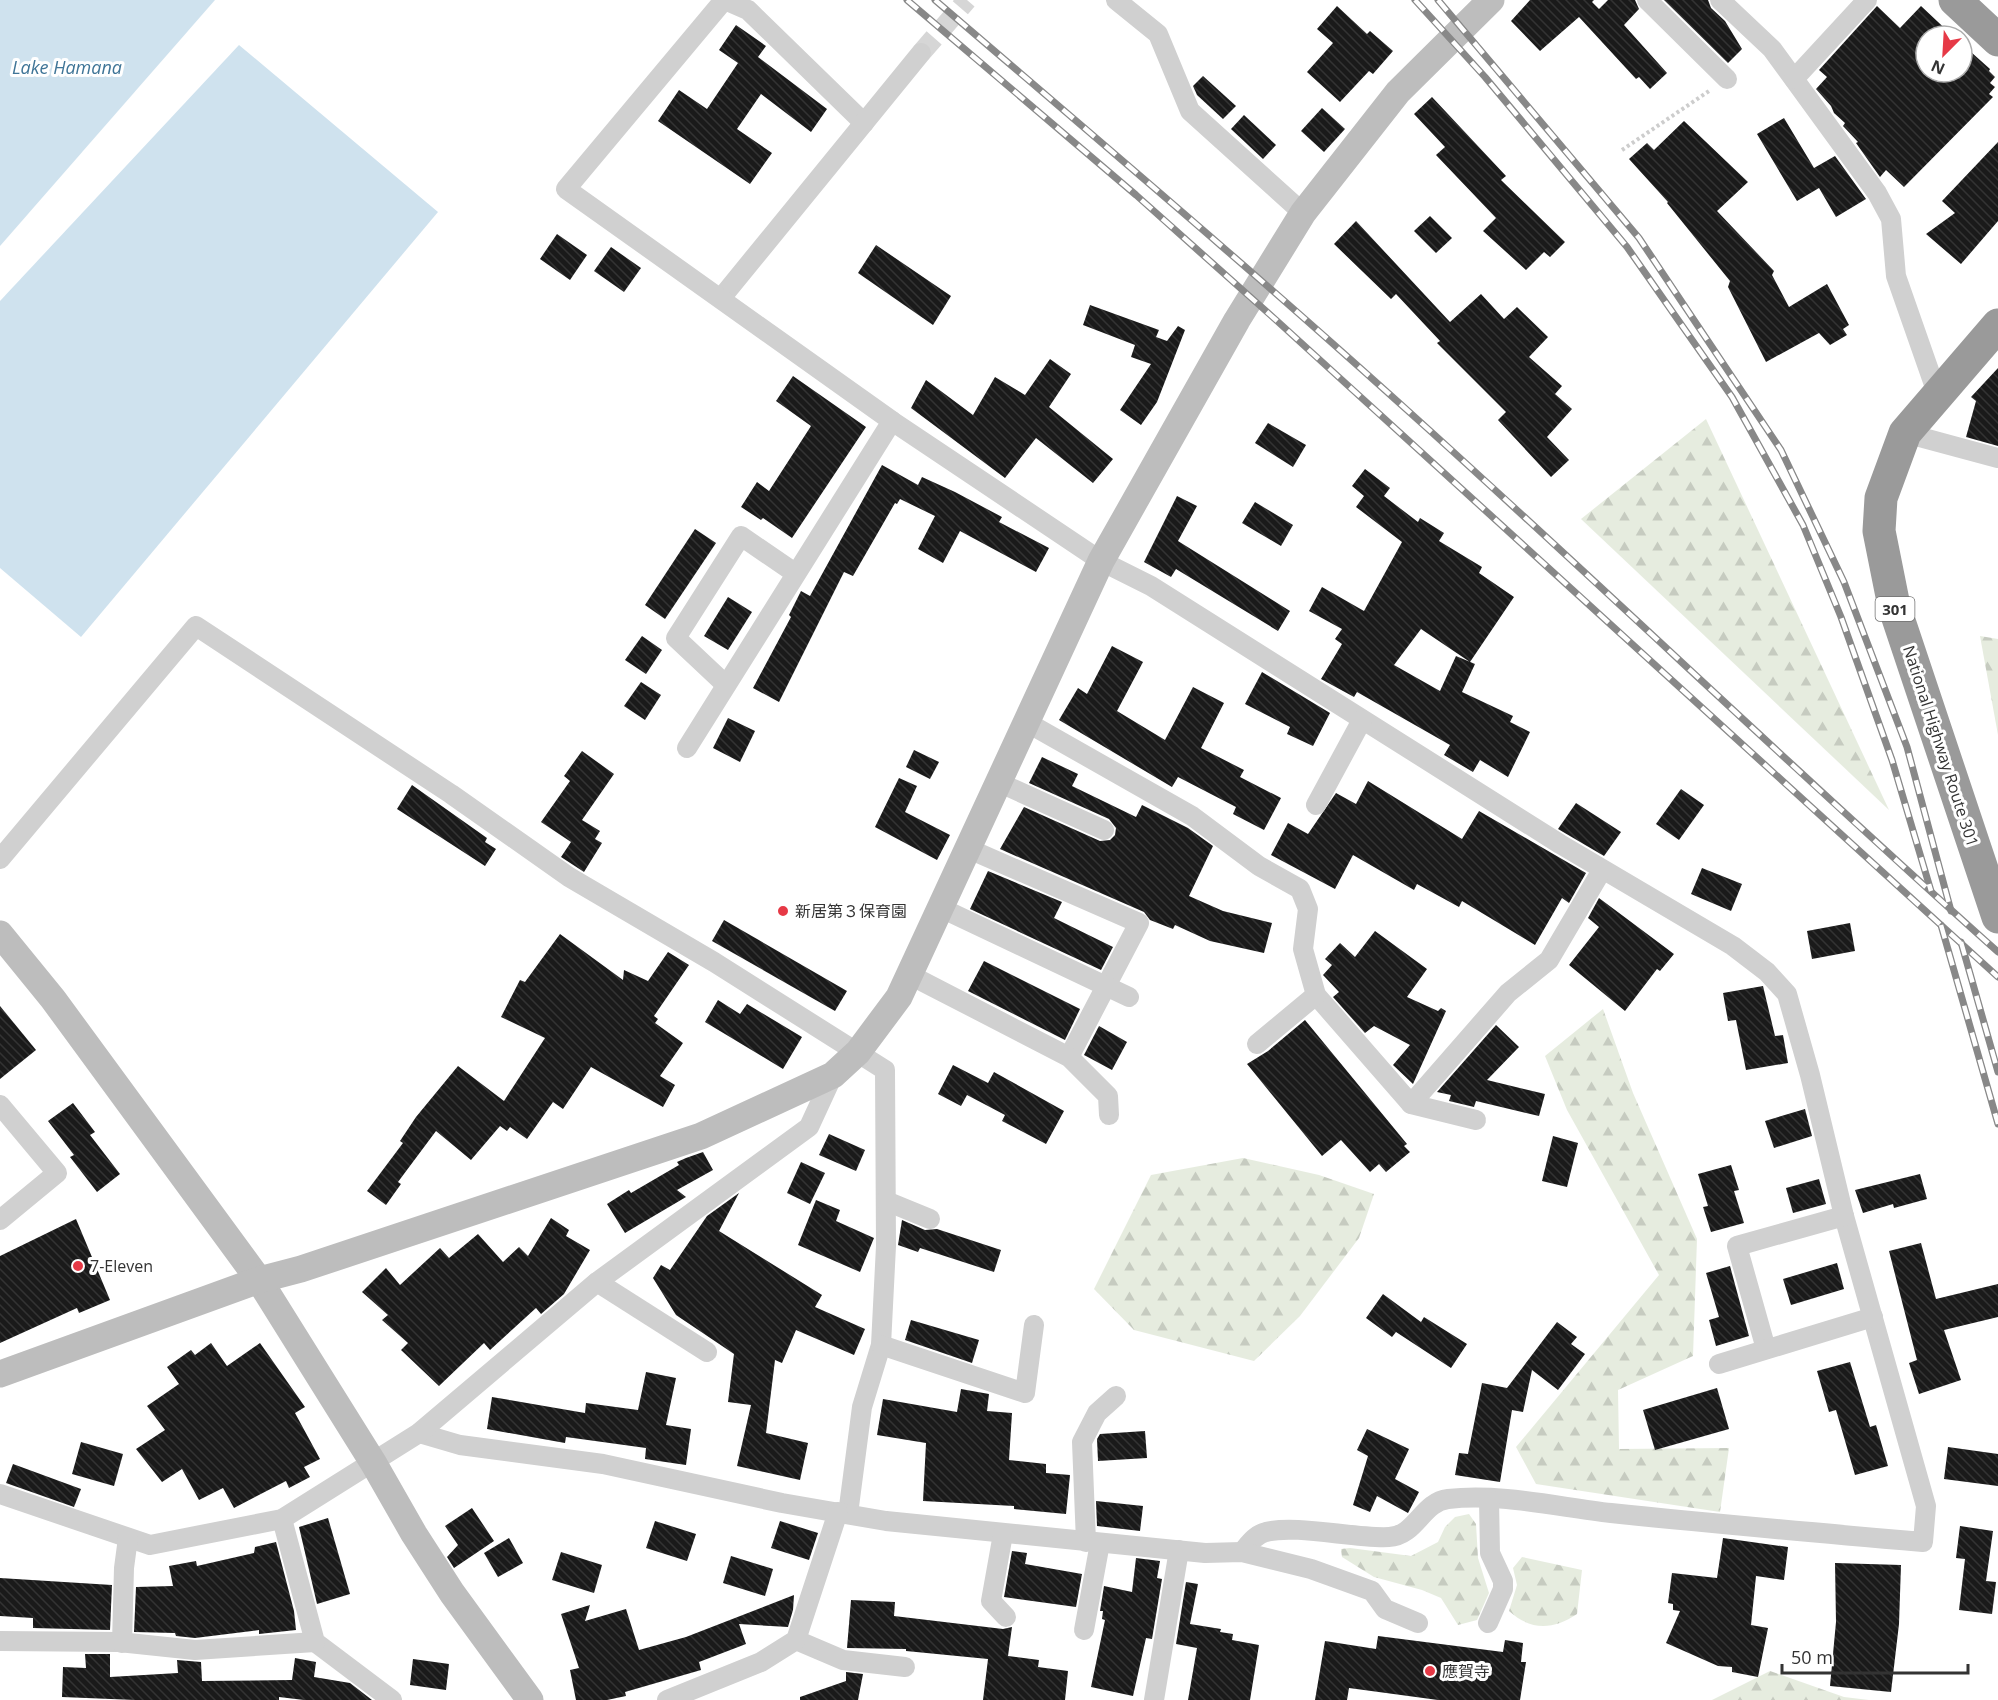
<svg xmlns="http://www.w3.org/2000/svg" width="1998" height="1700" font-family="'Open Sans','Noto Sans JP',sans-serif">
  <defs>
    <pattern id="forest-firs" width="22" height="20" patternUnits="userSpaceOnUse" patternTransform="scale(1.5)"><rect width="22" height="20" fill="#e6ecdf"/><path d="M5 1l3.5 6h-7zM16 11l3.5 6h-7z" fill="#c6cbc0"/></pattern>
    <pattern id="building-back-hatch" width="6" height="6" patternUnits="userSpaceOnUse" patternTransform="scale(1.5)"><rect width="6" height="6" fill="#1a1a1a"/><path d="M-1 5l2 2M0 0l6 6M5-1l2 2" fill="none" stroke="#333"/></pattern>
  </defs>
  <rect width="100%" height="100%" fill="#fff"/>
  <g fill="url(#forest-firs)">
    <polygon points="1706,419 1889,810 1581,519"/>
    <polygon points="1980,636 1998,639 1998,735"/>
    <polygon points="1603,1009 1633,1093 1697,1239 1693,1356 1618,1390 1619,1449 1729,1448 1720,1512 1536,1484 1516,1447 1659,1275 1567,1110 1545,1056"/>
    <polygon points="1243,1158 1319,1175 1374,1194 1359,1238 1300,1316 1254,1361 1134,1330 1094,1289 1151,1175"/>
    <polygon points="1469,1514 1476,1524 1478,1558 1489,1593 1477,1620 1458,1625 1441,1598 1422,1590 1374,1577 1342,1557 1341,1549 1350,1548 1411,1556 1438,1542 1445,1527 1455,1517"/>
    <path d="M 1522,1557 L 1582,1570 L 1577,1614 C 1553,1630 1531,1631 1509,1611 L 1517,1585 L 1513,1568 Z"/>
    <polygon points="1770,1671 1844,1697 1869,1700 1712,1700"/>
  </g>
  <g fill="#cfe2ee">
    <polygon points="0,0 215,0 0,246"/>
    <polygon points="239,45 438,212 81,637 0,568 0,301"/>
  </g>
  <g fill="url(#building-back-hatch)">
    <polygon points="1530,0 1594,0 1592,2 1599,9 1608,0 1635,0 1639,9 1624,25 1667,73 1650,89 1639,77 1636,79 1579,17 1540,51 1511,21"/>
    <polygon points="1664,0 1708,0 1711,8 1725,21 1742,49 1728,63"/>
    <polygon points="1337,6 1367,34 1370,31 1393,51 1373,74 1369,71 1340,102 1307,72 1333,43 1317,29"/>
    <polygon points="1877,6 1900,28 1921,6 1953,36 1926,36 1926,72 1962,72 1962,44 1990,69 1989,71 1995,77 1990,83 1995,87 1989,94 1993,97 1904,187 1886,170 1880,177 1856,143 1858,142 1843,126 1845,123 1834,113 1831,106 1816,89 1827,77 1819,70"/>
    <polygon points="736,25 766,46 758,57 827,109 811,132 761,94 737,129 772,153 750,184 658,121 679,90 707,109 738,63 719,50"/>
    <polygon points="1203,76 1236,106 1223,119 1197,95 1193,86"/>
    <polygon points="1432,97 1506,176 1501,180 1565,242 1550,257 1544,252 1526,270 1483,231 1496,218 1436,155 1445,147 1414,114"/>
    <polygon points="1322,108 1345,129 1324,152 1301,131"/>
    <polygon points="1244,115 1276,145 1263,159 1231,129"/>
    <polygon points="1784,118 1814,168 1835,156 1866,199 1836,217 1819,188 1797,201 1757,134"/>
    <polygon points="1684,121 1748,182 1717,211 1774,271 1772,275 1789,307 1827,284 1849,325 1843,329 1847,335 1830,345 1819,333 1766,362 1728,287 1730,281 1667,203 1668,202 1629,159 1647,143 1654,150"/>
    <polygon points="1998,142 1998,221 1961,264 1926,234 1955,213 1942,201"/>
    <polygon points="1430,216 1452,238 1436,253 1414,231"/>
    <polygon points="1356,221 1450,322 1481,294 1504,319 1517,307 1548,337 1529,357 1562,386 1555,394 1572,409 1547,437 1569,460 1551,477 1498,420 1506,412 1437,343 1440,341 1396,294 1391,299 1334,244"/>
    <polygon points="557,234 587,255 570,280 540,259"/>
    <polygon points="876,245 951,296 933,325 858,273"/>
    <polygon points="611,247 641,268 624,292 594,271"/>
    <polygon points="1090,305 1159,330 1156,337 1167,341 1178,326 1185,330 1157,402 1141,425 1120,410 1151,364 1131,357 1135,345 1083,325"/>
    <polygon points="1050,359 1071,374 1049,407 1113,459 1093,483 1036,438 1005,478 911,408 926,380 973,415 995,377 1025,395"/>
    <polygon points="1998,368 1998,446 1966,437 1976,401 1971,397"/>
    <polygon points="793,376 866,427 792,538 763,518 761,520 741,507 757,482 769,491 811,426 776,401"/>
    <polygon points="1268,423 1306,445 1293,467 1255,443"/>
    <polygon points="882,465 918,485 922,477 955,492 1002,517 999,522 1049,548 1036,572 960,531 943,563 918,549 935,516 900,499 897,504 895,503 853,576 844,572 779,702 753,688 791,617 789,615 801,591 810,596"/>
    <polygon points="1365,469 1390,488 1384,496 1418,522 1420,518 1444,533 1439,541 1482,567 1479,573 1514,597 1470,662 1421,629 1394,665 1440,691 1456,656 1475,664 1462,692 1513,716 1510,722 1530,732 1508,777 1480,760 1473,772 1444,755 1450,745 1357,692 1354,697 1321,679 1342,644 1335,639 1342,629 1309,611 1322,587 1364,611 1402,542 1356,507 1364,496 1352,486"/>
    <polygon points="1177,496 1197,506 1178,541 1290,611 1278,631 1176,569 1171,577 1144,562"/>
    <polygon points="1255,502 1293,525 1281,546 1242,523"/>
    <polygon points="695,529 716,543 665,619 645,605"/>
    <polygon points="728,597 752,612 728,650 704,636"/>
    <polygon points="642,636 662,650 646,674 625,660"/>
    <polygon points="1112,646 1143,662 1117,711 1165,740 1193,687 1224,703 1201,748 1244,770 1240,777 1281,798 1264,830 1233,814 1236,807 1178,777 1172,787 1059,720 1078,688 1087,694"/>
    <polygon points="1262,672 1330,713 1313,746 1287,734 1290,727 1245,704"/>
    <polygon points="641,682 661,695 645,720 624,706"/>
    <polygon points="728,718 755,731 740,762 713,748"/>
    <polygon points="914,750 939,762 930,779 906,767"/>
    <polygon points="582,751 614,774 582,820 600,831 595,839 602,843 584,872 561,857 571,842 541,822 570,781 564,776"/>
    <polygon points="1042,757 1078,774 1072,786 1136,817 1142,805 1188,828 1213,846 1189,896 1223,911 1272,923 1264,953 1210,941 1175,925 1173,929 1150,920 1144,912 1000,849 1024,807 1100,841 1110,840 1115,835 1116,828 1109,819 1029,783"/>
    <polygon points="899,778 917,786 905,812 950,835 937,860 875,827"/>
    <polygon points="1368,781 1462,839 1479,811 1586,873 1569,903 1562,898 1535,945 1462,901 1459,907 1417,884 1414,890 1353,855 1335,889 1271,855 1288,823 1308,834 1336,793 1356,804"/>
    <polygon points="412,785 487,838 485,842 496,849 485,866 397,809"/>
    <polygon points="1681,789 1704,805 1679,840 1656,824"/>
    <polygon points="1576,803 1621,832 1604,856 1558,829"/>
    <polygon points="1702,868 1742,884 1731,911 1691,894"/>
    <polygon points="988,871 1062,902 1054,918 1113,947 1101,970 970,909"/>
    <polygon points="1599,898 1674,954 1660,971 1657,969 1625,1011 1569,965 1599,927 1588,918"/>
    <polygon points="724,920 847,991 835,1011 712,941"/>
    <polygon points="1850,923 1855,951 1812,959 1807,931"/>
    <polygon points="1375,931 1427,969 1407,997 1438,1011 1441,1008 1446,1011 1413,1084 1393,1065 1410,1045 1374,1026 1365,1033 1333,997 1339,992 1323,975 1332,965 1325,959 1340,943 1355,957"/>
    <polygon points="560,934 623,980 624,970 648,981 668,952 689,965 654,1016 658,1019 655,1023 683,1043 660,1076 675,1085 663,1107 591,1067 563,1109 553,1102 527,1139 510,1127 507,1131 500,1126 471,1160 436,1131 398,1182 401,1184 386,1205 367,1191 403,1143 400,1141 416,1117 458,1066 504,1101 545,1038 501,1017 520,980 525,982"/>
    <polygon points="984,961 1080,1009 1065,1040 968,991"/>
    <polygon points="1763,986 1775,1036 1783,1035 1788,1063 1746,1070 1736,1020 1728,1021 1723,993"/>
    <polygon points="718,1000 740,1014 747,1004 802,1037 783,1069 705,1022"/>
    <polygon points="0,1006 36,1050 0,1079"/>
    <polygon points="1305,1020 1407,1144 1404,1146 1410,1152 1386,1172 1379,1164 1370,1172 1341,1140 1322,1156 1247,1064 1268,1051"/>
    <polygon points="1496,1025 1519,1047 1487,1080 1545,1094 1539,1116 1476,1101 1474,1107 1449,1101 1451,1095 1437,1092"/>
    <polygon points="1099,1026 1127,1042 1112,1070 1084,1055"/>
    <polygon points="953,1065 988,1083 994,1072 1064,1111 1046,1144 1002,1121 1005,1115 967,1095 961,1106 938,1094"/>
    <polygon points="73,1103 95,1132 90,1135 120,1174 97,1192 70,1157 74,1155 48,1121"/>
    <polygon points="1805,1109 1812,1136 1774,1148 1765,1121"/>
    <polygon points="829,1134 865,1150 856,1171 819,1155"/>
    <polygon points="1553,1136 1578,1143 1567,1187 1542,1181"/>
    <polygon points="703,1152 713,1170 677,1190 686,1197 625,1233 607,1204 629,1190 631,1193 679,1165 677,1162 686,1158"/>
    <polygon points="801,1162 825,1173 810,1204 787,1193"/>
    <polygon points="1731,1165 1739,1190 1734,1191 1744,1223 1711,1232 1703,1207 1708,1206 1698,1174"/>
    <polygon points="1920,1174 1927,1199 1894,1208 1893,1204 1863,1213 1855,1190"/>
    <polygon points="1819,1179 1826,1204 1793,1213 1786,1188"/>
    <polygon points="739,1193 719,1231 822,1295 815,1307 865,1329 854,1355 796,1330 782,1363 775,1360 766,1433 808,1443 800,1480 737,1466 751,1405 728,1402 734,1354 676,1315 653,1278 661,1265 670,1270 707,1216"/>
    <polygon points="816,1200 840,1210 836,1221 874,1238 860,1272 798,1245"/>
    <polygon points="551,1218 569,1230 566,1236 590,1250 564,1294 541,1314 536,1308 490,1350 484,1343 439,1386 401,1350 408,1343 382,1320 388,1315 362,1292 386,1268 400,1285 440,1248 449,1258 478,1234 503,1262 519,1247 528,1256"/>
    <polygon points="76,1219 110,1300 79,1313 77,1308 0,1343 0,1256"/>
    <polygon points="902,1220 925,1230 937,1229 1001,1250 994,1272 920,1248 918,1252 898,1245"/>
    <polygon points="1921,1243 1936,1299 1998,1284 1998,1317 1944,1330 1961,1380 1919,1394 1909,1363 1917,1360 1889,1251"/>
    <polygon points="1837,1263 1844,1289 1791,1305 1783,1279"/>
    <polygon points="1730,1266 1749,1336 1716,1346 1709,1320 1719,1317 1706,1273"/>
    <polygon points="1383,1294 1421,1322 1424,1317 1467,1344 1451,1368 1396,1332 1392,1337 1366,1318"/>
    <polygon points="911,1320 979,1340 972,1363 905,1340"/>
    <polygon points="1557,1322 1577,1337 1571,1344 1585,1354 1558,1390 1532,1370 1523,1412 1512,1410 1500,1482 1455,1475 1459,1453 1468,1454 1482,1383 1507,1388"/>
    <polygon points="211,1343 227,1366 260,1343 305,1407 295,1413 320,1459 304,1467 310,1477 289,1488 286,1481 234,1508 223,1488 199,1500 182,1469 162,1482 136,1449 165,1430 147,1406 179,1384 167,1367 191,1350 195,1355"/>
    <polygon points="1850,1362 1870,1427 1876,1425 1888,1466 1855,1475 1836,1410 1829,1412 1817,1371"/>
    <polygon points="646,1372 676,1378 666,1425 691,1429 686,1465 645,1459 646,1448 566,1437 565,1443 487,1429 492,1397 585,1413 586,1403 638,1410"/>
    <polygon points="1717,1388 1729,1429 1655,1450 1643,1410"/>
    <polygon points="961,1389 989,1394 987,1411 1012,1413 1009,1460 1046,1464 1046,1473 1070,1475 1066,1514 1014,1509 1014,1506 923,1501 926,1443 877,1435 883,1399 957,1412"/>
    <polygon points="1367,1429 1409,1449 1395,1479 1419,1492 1408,1513 1377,1496 1370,1512 1353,1505 1368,1456 1357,1450"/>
    <polygon points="1145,1431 1147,1458 1098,1461 1097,1439 1100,1434"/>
    <polygon points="81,1442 123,1454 114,1486 72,1474"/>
    <polygon points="1948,1447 1998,1454 1998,1486 1944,1479"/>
    <polygon points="13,1464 81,1489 74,1507 6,1483"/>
    <polygon points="1096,1501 1143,1506 1140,1531 1097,1526"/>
    <polygon points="472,1508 494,1541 454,1568 447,1557 458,1545 445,1526"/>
    <polygon points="328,1518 350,1594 317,1604 299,1527"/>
    <polygon points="655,1521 696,1534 687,1561 646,1548"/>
    <polygon points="780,1521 818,1533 809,1560 771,1548"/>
    <polygon points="1960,1526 1993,1531 1986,1581 1996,1582 1992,1614 1959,1610 1965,1559 1956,1558"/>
    <polygon points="509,1538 523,1563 498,1577 484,1553"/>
    <polygon points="1723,1538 1788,1547 1784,1580 1756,1576 1751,1625 1768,1628 1758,1677 1732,1672 1732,1667 1718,1666 1666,1643 1680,1611 1673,1610 1673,1604 1668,1603 1672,1573 1717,1578"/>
    <polygon points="276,1542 294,1611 296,1630 259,1634 259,1630 195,1638 176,1636 175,1633 134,1632 136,1587 173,1586 169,1566 196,1561 197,1566 254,1553 255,1547"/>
    <polygon points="1012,1551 1027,1553 1025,1564 1082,1574 1076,1607 1004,1597"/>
    <polygon points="561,1552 602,1565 594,1593 552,1580"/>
    <polygon points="731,1556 773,1569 765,1596 723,1583"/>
    <polygon points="1136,1558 1160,1561 1157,1578 1162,1579 1152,1639 1146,1638 1133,1696 1091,1687 1105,1620 1102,1619 1103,1611 1100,1611 1104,1586 1132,1592"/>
    <polygon points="1835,1563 1901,1565 1899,1624 1891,1692 1830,1686 1836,1622"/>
    <polygon points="0,1578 112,1585 110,1630 33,1628 33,1618 0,1616"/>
    <polygon points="1186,1582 1198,1584 1190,1624 1221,1629 1220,1632 1233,1634 1232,1640 1259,1645 1250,1700 1188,1700 1197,1648 1176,1644"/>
    <polygon points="794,1595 793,1610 788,1627 739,1624 746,1644 699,1662 701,1670 625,1692 626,1696 607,1700 576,1700 570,1670 579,1668 561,1614 590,1605 585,1621 626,1609 639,1650 686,1637"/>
    <polygon points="851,1600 895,1602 894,1616 1003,1629 1012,1627 1008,1656 1039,1660 1038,1667 1068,1671 1065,1700 983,1700 988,1659 906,1651 906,1649 847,1648"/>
    <polygon points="1378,1636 1503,1652 1505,1640 1523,1643 1521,1662 1526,1662 1520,1700 1438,1700 1349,1688 1347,1700 1315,1700 1325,1641 1376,1649"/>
    <polygon points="85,1654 110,1654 110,1677 178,1673 177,1660 201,1662 202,1681 292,1680 295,1658 316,1662 314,1677 350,1683 372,1700 304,1700 279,1697 279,1700 135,1700 62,1697 63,1667 86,1668"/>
    <polygon points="413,1659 449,1664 446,1690 410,1685"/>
    <polygon points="846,1672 863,1674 858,1700 800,1700 800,1697 846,1681"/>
  </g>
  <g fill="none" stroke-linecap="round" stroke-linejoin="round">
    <polyline stroke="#d6d6d6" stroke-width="20" stroke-dasharray="20 10" stroke-linecap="butt" points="921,53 967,0"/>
    <polyline stroke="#cdcdcd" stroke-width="4" stroke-dasharray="3 3" stroke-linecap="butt" points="1622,150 1709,91"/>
    <g stroke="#d0d0d0" stroke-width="20">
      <polyline points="725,0 748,10 864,123"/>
      <polyline points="1116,0 1158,34 1190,111 1303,213"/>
      <polyline points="1647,0 1727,79"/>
      <polyline points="1720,0 1772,49 1877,193 1891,219 1896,276 1938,396"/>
      <polyline points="1794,79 1867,0"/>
      <polyline points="722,297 921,53"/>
      <path d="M 892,421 L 1101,561 L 1151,586 L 1560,844 L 1733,946 L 1767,972 L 1787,994 L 1810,1075 L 1844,1216 L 1926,1506 L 1923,1542 C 1819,1533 1715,1524 1611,1513 C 1558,1507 1501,1493 1448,1499 C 1422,1502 1416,1536 1389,1537 C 1355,1539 1296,1524 1266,1532 C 1256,1534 1249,1544 1242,1552"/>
      <polyline points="1905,433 1998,458"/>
      <polyline points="726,685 676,638 741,536 795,573"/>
      <polyline points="1028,723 1192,816 1259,866 1300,889 1308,909 1303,949 1316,995 1411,1104 1508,993 1549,960 1602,870"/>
      <polyline points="687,748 892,421 566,189 724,0"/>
      <polyline points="1000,783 1104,830"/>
      <polyline points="1316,805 1362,720"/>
      <polyline points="969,849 1139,923 1069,1057"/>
      <polyline points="0,859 196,626 451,794 569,877 714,962 885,1070 886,1246 881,1345 862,1407 848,1514"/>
      <polyline points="941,908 1129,997"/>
      <polyline points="910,975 1069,1057 1108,1096 1109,1115"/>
      <polyline points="1257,1044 1316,995"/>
      <polyline points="1411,1104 1476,1120"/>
      <polyline points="0,1105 57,1173 0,1220"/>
      <polyline points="886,1201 930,1219"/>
      <polyline points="597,1282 707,1352"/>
      <polyline points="881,1345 1025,1393 1034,1325"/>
      <polyline points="1766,1349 1737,1246 1844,1216"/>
      <polyline points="1719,1364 1873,1317"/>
      <polyline points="419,1433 460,1445 603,1464 782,1503 886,1521 1205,1553 1242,1552 1311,1569 1372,1591 1385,1609 1418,1623"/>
      <polyline points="0,1494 150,1545 282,1519 419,1433 597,1282 809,1127 833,1075"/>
      <polyline points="282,1519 315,1642 392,1700"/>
      <polyline points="1003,1534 991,1601 1006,1617"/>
      <polyline points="1086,1542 1082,1442 1097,1413 1116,1396"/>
      <polyline points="1488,1623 1503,1589 1503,1581 1490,1553 1489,1499"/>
      <polyline points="1084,1630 1100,1543"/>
      <polyline points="796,1640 843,1660 905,1667"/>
      <polyline points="0,1641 119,1642 195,1650 315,1642"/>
      <polyline points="122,1643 124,1568 128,1538"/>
      <polyline points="667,1700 761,1662 796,1640 838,1512"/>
      <polyline points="1154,1700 1179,1550"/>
    </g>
    <g stroke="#bdbdbd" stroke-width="27">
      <polyline points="0,934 53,999 259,1280 374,1464 414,1534 452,1593 530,1700"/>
      <polyline points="0,1374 259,1280 301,1269 701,1136 833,1075 858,1052 899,997 1101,561 1237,320 1303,213 1398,92 1491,0"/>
    </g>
    <g stroke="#9a9a9a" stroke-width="33">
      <polyline points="1955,0 1998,40"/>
      <polyline points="1998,325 1905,433 1881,498 1879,531 1894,606 1998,917"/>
    </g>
    <g stroke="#888" stroke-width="7">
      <g id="rail">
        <polyline points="907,0 1136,195 1276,320 1998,977"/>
        <path d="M 935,0 C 1097,139 1259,276 1417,419 C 1612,595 1802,777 1998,952"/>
        <polyline points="1415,0 1485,77 1627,247 1732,397 1803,525 1841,617 1892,760 1931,891"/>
        <polyline points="1438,0 1639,238 1781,450 1844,582 1907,747 1951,911"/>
        <polyline points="1941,925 1998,1124"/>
        <polyline points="1961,942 1998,1072"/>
      </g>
    </g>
    <use href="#rail" stroke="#fff" stroke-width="4.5" stroke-dasharray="14" stroke-linecap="butt"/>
  </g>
  <g fill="#e63946" stroke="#fff" stroke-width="2">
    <circle cx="783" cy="911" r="6"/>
    <circle cx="78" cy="1266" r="6"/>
    <circle cx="1430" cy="1671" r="6"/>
  </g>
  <g text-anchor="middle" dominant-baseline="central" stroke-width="6" stroke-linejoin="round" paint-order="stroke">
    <rect fill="#fff" stroke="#707070" stroke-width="1.5" x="1875.5" y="597" width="39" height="24" rx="4.5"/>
    <g font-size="15" font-weight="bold" fill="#333">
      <text x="1895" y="609">301</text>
    </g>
    <g font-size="16" fill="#333" stroke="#fff">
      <text transform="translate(1941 746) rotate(72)">National Highway Route 301</text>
    </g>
    <g font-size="16" fill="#333" stroke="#fff" text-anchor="start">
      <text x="795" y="911">新居第３保育園</text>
      <text x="90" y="1266">7-Eleven</text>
      <text x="1442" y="1671">應賀寺</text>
    </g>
    <g font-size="18" font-style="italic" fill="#3f7597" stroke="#fff">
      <text x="67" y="67">Lake Hamana</text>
    </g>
  </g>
  <g transform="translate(1944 54) rotate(204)"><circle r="28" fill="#ffffff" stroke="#adadad" stroke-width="1.5"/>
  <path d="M0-4.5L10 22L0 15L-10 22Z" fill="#e63946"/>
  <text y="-9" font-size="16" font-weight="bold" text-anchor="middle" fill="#333333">N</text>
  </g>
  <path d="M1782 1664v9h186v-9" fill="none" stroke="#333333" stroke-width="3"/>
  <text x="1791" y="1664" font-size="18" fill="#333333" stroke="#ffffff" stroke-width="4.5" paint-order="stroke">50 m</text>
</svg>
